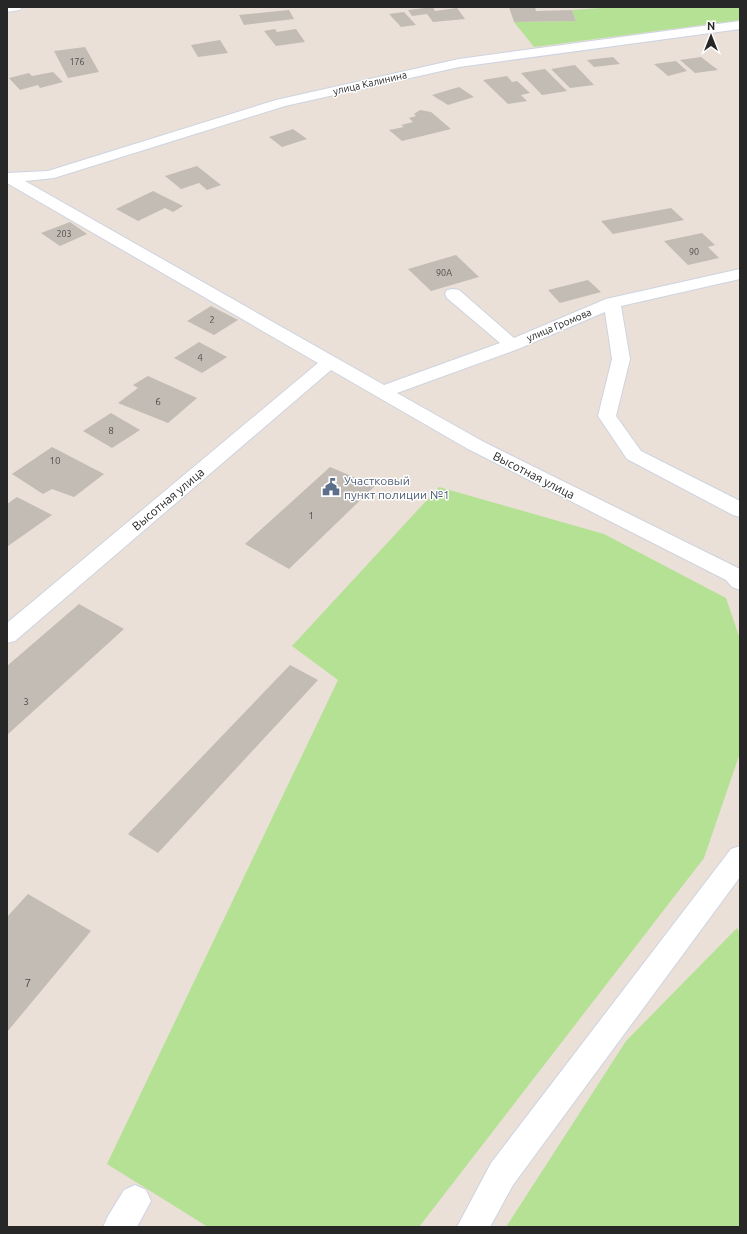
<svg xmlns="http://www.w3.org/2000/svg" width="747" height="1234" font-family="Ubuntu,sans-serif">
  <rect width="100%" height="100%" fill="#eae0d8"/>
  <g fill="#b5e194">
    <polygon points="600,7 740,7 740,20 534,47 514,22 576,21 572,10 600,8"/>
    <polygon points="439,487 604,534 726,598 740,639 740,753 704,858 419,1227 208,1227 107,1164 338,680 292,646"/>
    <polygon points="737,928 740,934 740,1227 506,1227 626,1041"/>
  </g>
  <g fill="#c2bcb4">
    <polygon points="433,7 435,11 457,8 465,19 433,22 427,14 412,16 408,10"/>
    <polygon points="509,7 535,7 536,11 572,10 576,21 514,22"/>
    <polygon points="289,10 294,19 244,25 239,15"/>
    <polygon points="404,12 416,25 401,27 389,14"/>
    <polygon points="275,29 277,32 296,29 305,42 276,46 264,31"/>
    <polygon points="220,40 228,53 198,57 191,45"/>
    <polygon points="85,47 99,72 68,78 54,51"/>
    <polygon points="613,57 620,64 594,67 587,60"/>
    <polygon points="701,57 718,70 695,73 680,60"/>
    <polygon points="676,61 687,71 668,76 654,64"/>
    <polygon points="575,65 594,85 570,88 551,69"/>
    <polygon points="545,69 567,91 542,95 521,73"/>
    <polygon points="53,72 63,82 40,88 38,85 20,90 9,78 29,73 32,76"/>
    <polygon points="507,76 512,82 517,81 530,93 521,95 527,101 508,104 483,80"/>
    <polygon points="459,87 474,97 448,105 432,95"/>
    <polygon points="420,110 431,112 451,129 402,141 389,130 404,127 401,125 413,122 409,118 416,116 414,114"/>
    <polygon points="293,129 307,139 282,147 269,137"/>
    <polygon points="197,166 221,185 207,190 199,183 181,189 165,176"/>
    <polygon points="153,191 183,206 173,212 165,208 138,221 116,209"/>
    <polygon points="671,208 684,220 613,234 601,221"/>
    <polygon points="70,222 87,234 60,246 41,233"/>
    <polygon points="702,233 715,245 708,247 719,258 688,265 664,241"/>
    <polygon points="456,255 479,277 431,291 408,269"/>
    <polygon points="588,280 601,292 560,303 548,290"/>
    <polygon points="211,306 238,320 214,335 187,321"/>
    <polygon points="199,342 227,357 202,373 174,358"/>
    <polygon points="148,376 197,398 168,423 118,403 138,388 133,385"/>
    <polygon points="111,413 140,430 112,448 83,431"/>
    <polygon points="52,447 104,474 74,497 52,489 43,494 12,474"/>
    <polygon points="330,467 375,486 289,569 245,544"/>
    <polygon points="17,497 52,515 8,546 7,546 7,504"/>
    <polygon points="79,604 124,629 7,735 7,666"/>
    <polygon points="290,665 318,680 158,853 128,834"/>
    <polygon points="28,894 91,931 7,1032 7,917"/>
  </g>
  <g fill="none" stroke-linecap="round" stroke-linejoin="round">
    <g stroke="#cdd3e0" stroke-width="2">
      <g id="minor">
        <polygon points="7,7 22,7 20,10 7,12"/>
        <polygon points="740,21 740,29 459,67 285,106 54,178 25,181 384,385 500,343 447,298 445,294 447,290 453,289 459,290 514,338 606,299 740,269 740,279 621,306 630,359 616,416 641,451 740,501 740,517 733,515 627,459 598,416 612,359 605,312 518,349 397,393 482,441 740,569 740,590 732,587 726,580 468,449 331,370 15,641 7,643 7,623 318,363 7,183 7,173 48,171 276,100 459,59"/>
        <polygon points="740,846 740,877 513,1185 490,1227 457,1227 491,1163 731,849"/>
        <polygon points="135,1185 146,1190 151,1201 137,1227 103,1227 108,1216 124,1190"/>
      </g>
    </g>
    <use href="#minor" fill="#fff" fill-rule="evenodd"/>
  </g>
  <defs>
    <g id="civic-bare" transform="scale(1.38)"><path d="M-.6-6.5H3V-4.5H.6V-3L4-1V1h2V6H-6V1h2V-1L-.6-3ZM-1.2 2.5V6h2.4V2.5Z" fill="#5c6f8a" stroke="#fff" stroke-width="2.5" paint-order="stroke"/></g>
  </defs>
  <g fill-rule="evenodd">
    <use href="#civic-bare" x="331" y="487"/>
  </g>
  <g text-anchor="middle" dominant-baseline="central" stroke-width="3" stroke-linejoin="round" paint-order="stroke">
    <g font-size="9" fill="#4e4c4a">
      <text x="77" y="62">176</text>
      <text x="64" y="234">203</text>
      <text x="694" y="252">90</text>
      <text x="444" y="273">90А</text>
      <text x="212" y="320">2</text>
    </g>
    <g font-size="10" fill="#272727" stroke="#fff">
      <text transform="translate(370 83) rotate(-13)">улица Калинина</text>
      <text transform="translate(559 325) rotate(-23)">улица Громова</text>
    </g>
    <g font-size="10" fill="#4e4c4a">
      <text x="200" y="357">4</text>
      <text x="158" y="401">6</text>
      <text x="111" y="430">8</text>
      <text x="55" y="460">10</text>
      <text x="311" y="515">1</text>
      <text x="26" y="701">3</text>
    </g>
    <g font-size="12" fill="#272727" stroke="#fff">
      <text transform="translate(534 475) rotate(27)">Высотная улица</text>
      <text transform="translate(168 499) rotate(-40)">Высотная улица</text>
    </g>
    <g font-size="12" fill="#4e5e75" stroke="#fff" text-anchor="start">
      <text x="344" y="480">Участковый<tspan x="344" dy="14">пункт полиции №1</tspan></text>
    </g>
    <g font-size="12" fill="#4e4c4a">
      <text x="28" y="982">7</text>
    </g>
  </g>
  <rect width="747" height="1234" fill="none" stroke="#272727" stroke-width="16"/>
  <g transform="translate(711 36)" stroke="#ffffff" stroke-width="3" paint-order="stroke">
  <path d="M0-3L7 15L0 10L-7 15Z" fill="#272727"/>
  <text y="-6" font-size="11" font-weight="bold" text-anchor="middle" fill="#272727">N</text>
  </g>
</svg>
